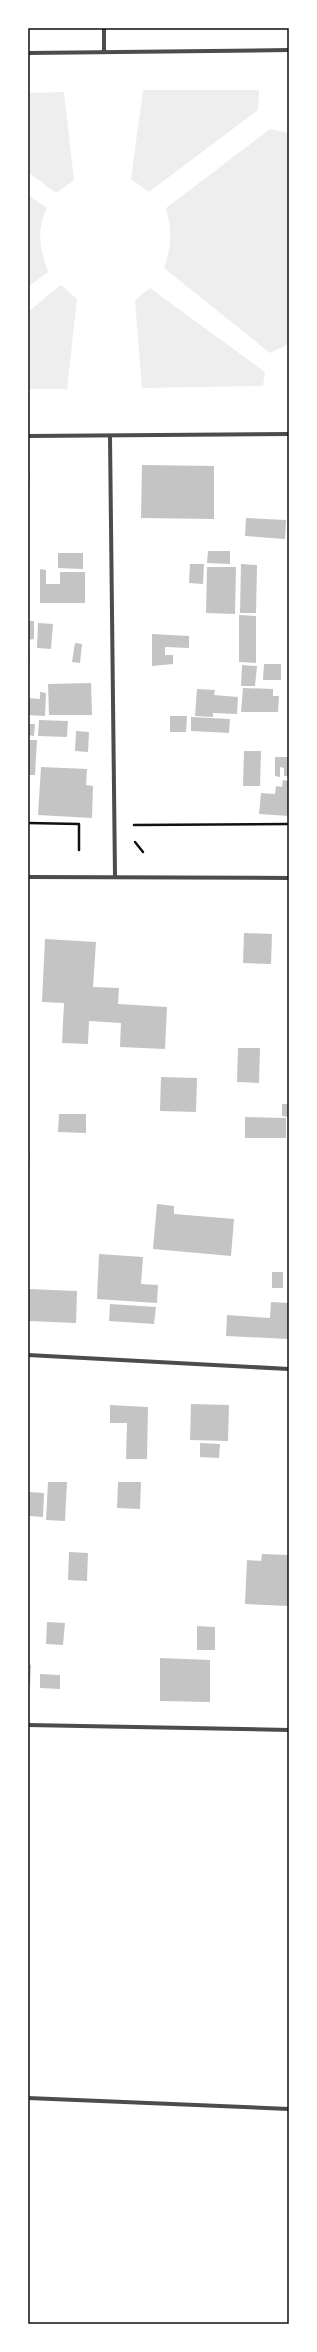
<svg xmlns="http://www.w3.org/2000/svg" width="317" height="2352" font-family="'Alegreya Sans',sans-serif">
  <rect width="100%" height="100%" fill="#fff"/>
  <g fill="#eee">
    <polygon points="143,90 259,90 258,110 149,192 131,179"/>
    <polygon points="64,92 74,180 56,193 28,172 28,93"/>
    <path d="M 270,129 L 289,133 L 289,344 L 270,353 L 164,268 C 172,246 172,231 166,208 Z"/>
    <path d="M 28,195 L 47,208 C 36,231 40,248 48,272 L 28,287 Z"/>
    <polygon points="61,285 77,299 67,389 28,389 28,312"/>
    <polygon points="150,288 265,372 263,386 142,388 135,300"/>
  </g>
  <g fill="#c4c4c4">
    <polygon points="142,465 214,466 214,519 141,518"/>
    <polygon points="28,472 30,472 29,493 28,493"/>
    <polygon points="246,518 286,520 285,539 245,536"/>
    <polygon points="208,551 230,551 230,564 207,563"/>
    <polygon points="58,553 83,553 83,569 58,568"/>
    <polygon points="190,564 204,564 203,584 189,583"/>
    <polygon points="241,564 257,565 256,613 240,613"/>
    <polygon points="207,567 236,567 235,614 206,613"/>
    <polygon points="40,569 46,570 46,584 60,584 60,572 85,572 85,603 40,603"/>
    <polygon points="239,615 256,616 256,663 239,662"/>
    <polygon points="28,621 34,621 34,639 28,640"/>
    <polygon points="38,623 53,624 51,649 37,648"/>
    <polygon points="152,634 189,636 189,648 165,647 165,655 173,655 173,664 152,666"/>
    <polygon points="75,643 82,644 80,663 72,662"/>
    <polygon points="28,646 29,646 30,665 28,665"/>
    <polygon points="264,664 281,664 281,680 263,680"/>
    <polygon points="242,665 257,666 255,686 241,686"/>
    <polygon points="91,683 92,715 49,715 48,684"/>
    <polygon points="243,688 273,689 273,696 279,696 278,712 241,712"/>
    <polygon points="197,689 215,690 214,695 238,697 237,714 213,713 213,717 195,716"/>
    <polygon points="40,692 46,693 45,716 28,715 28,698 40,699"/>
    <polygon points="170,716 187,716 186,732 170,732"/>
    <polygon points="191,717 230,719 229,733 191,731"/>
    <polygon points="39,720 68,721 67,737 38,736"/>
    <polygon points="28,724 35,724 34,736 28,735"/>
    <polygon points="76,731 89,732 88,752 75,751"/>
    <polygon points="28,740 37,740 35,775 28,775"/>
    <polygon points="244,751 261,751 260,786 243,786"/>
    <polygon points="275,757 289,757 289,776 284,776 284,768 280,767 280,777 275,776"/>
    <polygon points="41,767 87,769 86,785 93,786 92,818 38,815"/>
    <polygon points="283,780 289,781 289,816 259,814 261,793 275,794 276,786 282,787"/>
    <polygon points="244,933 272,934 271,964 243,963"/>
    <polygon points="45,939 96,942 93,987 119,988 118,1004 167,1007 165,1049 120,1047 121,1023 89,1021 88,1044 62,1043 64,1003 42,1002"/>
    <polygon points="238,1048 260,1048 259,1083 237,1082"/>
    <polygon points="161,1077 197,1078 196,1112 160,1111"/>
    <polygon points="282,1104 289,1104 289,1117 282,1116"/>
    <polygon points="59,1114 86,1114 86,1133 58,1132"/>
    <polygon points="245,1117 286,1118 286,1138 245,1138"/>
    <polygon points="28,1151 30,1151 29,1176 28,1176"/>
    <polygon points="157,1204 174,1206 174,1214 234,1219 231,1256 153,1249"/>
    <polygon points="99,1254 143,1257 141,1284 158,1285 157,1303 97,1299"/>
    <rect x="272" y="1272" width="11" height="16"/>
    <polygon points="28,1289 77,1291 76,1323 28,1321"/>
    <polygon points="271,1302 289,1303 289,1339 226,1336 227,1315 270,1318"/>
    <polygon points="110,1304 156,1307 154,1324 109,1321"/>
    <polygon points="191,1404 229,1405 228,1441 190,1440"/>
    <polygon points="110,1405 148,1407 147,1459 126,1459 127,1423 110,1423"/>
    <polygon points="200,1443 220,1444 219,1458 200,1457"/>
    <polygon points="48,1482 67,1482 65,1521 46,1520"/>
    <polygon points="118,1482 141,1482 140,1509 117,1508"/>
    <polygon points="28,1492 44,1493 43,1517 28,1516"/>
    <polygon points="69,1552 88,1553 87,1581 68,1580"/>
    <polygon points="262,1554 289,1555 289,1606 245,1604 247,1560 261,1561"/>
    <polygon points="47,1622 65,1623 63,1645 46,1644"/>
    <polygon points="197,1626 215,1627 215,1650 197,1650"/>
    <polygon points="160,1658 210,1660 210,1702 160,1701"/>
    <polygon points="28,1664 31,1665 30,1686 28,1685"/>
    <polygon points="40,1674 60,1675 60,1689 40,1688"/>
  </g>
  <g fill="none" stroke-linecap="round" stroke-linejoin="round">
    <g stroke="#111" stroke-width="2.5">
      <polyline points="28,823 79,824 79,850"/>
      <polyline points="134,825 289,824"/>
      <polyline points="135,842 143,852"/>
    </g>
    <g stroke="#4c4c4c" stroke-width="4">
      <polyline points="104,28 104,52"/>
      <polyline points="28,53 289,50"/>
      <polyline points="28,436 289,434"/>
      <polyline points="110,437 115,876"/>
      <polyline points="28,877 289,878"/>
      <polyline points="28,1355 289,1369"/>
      <polyline points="28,1725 289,1730"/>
      <polyline points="28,2098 289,2109"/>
    </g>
  </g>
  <rect width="317" height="2352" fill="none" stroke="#ffffff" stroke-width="58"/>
  <rect x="29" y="29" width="259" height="2294" fill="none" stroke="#111" stroke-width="1.5"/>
</svg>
